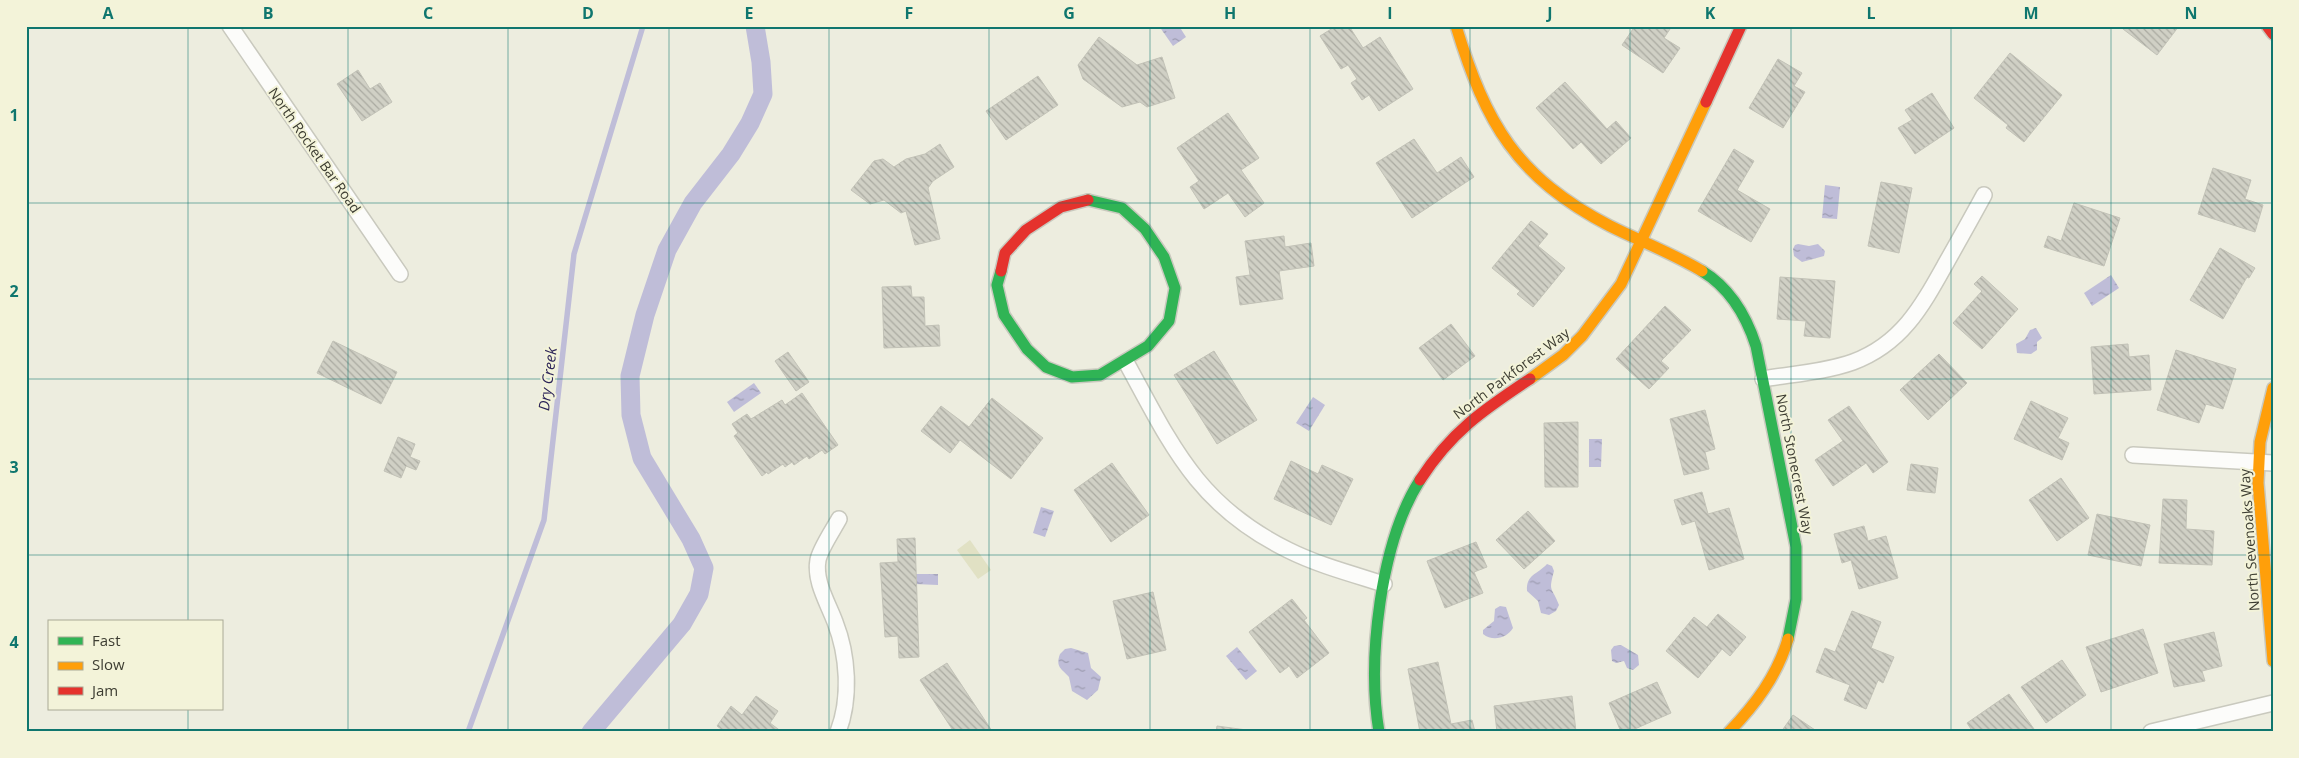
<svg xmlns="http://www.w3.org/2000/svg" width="2299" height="758" font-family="'Open Sans',sans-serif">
  <defs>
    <pattern id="water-ripples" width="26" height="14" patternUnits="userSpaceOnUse" patternTransform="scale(1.25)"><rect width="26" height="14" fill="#bfbdd8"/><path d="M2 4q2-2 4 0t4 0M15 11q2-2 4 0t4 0" fill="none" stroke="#9c9bb0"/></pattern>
    <pattern id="building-back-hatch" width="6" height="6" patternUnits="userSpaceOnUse" patternTransform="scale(1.25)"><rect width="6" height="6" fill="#d0d0c5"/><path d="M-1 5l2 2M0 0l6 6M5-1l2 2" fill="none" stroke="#aaaaa1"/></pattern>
  </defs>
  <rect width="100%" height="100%" fill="#ededdf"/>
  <polygon fill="#e1e1c4" points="970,540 991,570 978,579 957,550"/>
  <g fill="url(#water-ripples)">
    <polygon points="1159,26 1179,26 1186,37 1173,46"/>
    <polygon points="1825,185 1840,187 1837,219 1822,218"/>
    <polygon points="1798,244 1809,246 1818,244 1825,251 1824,256 1802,262 1794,256 1793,249 1795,245"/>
    <polygon points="2111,275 2119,288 2092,306 2084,293"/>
    <polygon points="2036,328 2042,338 2037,342 2037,350 2031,354 2017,353 2016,344 2025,339 2030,330"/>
    <polygon points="754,383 761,393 734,412 727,402"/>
    <polygon points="1313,397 1325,405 1309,431 1296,423"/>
    <polygon points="1589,439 1602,439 1601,467 1589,467"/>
    <polygon points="1041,507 1054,511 1045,537 1033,533"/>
    <path d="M 1547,564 L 1552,566 L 1554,571 C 1548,593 1552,586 1559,605 L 1556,611 L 1549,615 L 1541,613 L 1538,601 L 1527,591 C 1526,574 1537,575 1547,564 Z"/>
    <polygon points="914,574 938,574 938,585 914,584"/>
    <path d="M 1500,606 L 1506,607 L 1513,628 C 1507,638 1493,642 1483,634 L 1483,630 L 1494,621 L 1495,609 Z"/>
    <polygon points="1621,645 1638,655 1639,665 1633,670 1627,668 1624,661 1616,663 1612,661 1611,650 1614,646"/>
    <polygon points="1237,647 1257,671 1246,680 1226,656"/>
    <path d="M 1071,648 L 1088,653 L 1091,668 L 1101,677 L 1098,690 L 1087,700 L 1072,691 L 1069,677 C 1062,669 1055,667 1060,654 L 1065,649 Z"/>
  </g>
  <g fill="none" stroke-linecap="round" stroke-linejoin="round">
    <polyline stroke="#bfbdd8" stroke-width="5.5" points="468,732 544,520 574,254 643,26"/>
    <polyline stroke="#bfbdd8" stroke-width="19" points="591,732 682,624 699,594 704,568 691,539 642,458 631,415 630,376 645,315 667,250 693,203 731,154 750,123 763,94 761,62 755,26"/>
  </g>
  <g fill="url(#building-back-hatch)" stroke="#c2c2b7">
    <polygon points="1336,26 1349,26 1363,48 1380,37 1413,89 1379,111 1369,95 1362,100 1351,83 1357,79 1348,65 1341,69 1320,36"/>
    <polygon points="1635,26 1672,26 1664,38 1680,48 1663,73 1622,45"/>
    <polygon points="2125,26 2179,26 2157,55 2123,29"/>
    <polygon points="1099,37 1137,65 1162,57 1175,98 1147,107 1140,102 1122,107 1083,79 1078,65"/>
    <polygon points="2010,53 2062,95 2024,142 2006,128 2008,125 1974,98"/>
    <polygon points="1778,59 1802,73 1794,86 1805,92 1783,128 1749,108"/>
    <polygon points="358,70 370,89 380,83 392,102 362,121 337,84"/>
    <polygon points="1038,76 1058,105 1006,140 986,111"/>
    <polygon points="1565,82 1607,129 1616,121 1631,138 1601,164 1581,142 1573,149 1536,108"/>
    <polygon points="1932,93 1954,128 1915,154 1898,128 1912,120 1905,110"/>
    <polygon points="1228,113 1259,158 1241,170 1264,203 1245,217 1228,193 1204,209 1190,187 1199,181 1177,148"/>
    <polygon points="1414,139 1437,173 1461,157 1474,177 1412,218 1376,163"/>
    <polygon points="940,144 954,167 933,181 928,188 940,239 915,245 906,211 901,213 884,200 870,204 851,190 874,161 883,159 894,167 906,159 925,154"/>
    <polygon points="1734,149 1754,161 1737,190 1770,209 1751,242 1698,211"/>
    <polygon points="2213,168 2251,180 2245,199 2263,205 2255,232 2198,214"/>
    <polygon points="1881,182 1912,188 1899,253 1868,246"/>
    <polygon points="2074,203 2120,218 2104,266 2044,247 2048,236 2061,241"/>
    <polygon points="1531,221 1548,234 1538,246 1565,268 1533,307 1517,294 1520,291 1492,268"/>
    <polygon points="1284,236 1285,247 1311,243 1314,266 1279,271 1283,299 1240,305 1236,277 1250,275 1245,241"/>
    <polygon points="2220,248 2255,268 2249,278 2247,277 2223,319 2190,300"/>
    <polygon points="1982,276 2018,309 1982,349 1953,323 1982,291 1974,284"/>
    <polygon points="1780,277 1835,281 1830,338 1804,336 1806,321 1777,319"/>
    <polygon points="911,286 912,297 924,297 925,326 939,325 940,346 884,348 882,287"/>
    <polygon points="1665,306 1691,330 1661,361 1669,368 1649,389 1616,359"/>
    <polygon points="1451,324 1475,356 1443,380 1419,348"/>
    <polygon points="333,341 397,372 381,404 317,373"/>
    <polygon points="2128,344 2129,357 2149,355 2151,390 2094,394 2091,347"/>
    <polygon points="2176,350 2236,369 2223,409 2206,404 2199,423 2157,410"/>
    <polygon points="1214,351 1257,420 1217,444 1174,375"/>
    <polygon points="788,352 809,382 796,391 775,361"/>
    <polygon points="1939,354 1967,383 1928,420 1900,390"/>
    <polygon points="802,393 838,445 825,454 822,450 809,459 807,456 794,465 792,462 785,467 783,464 768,474 767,472 762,476 734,436 738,433 732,424 747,414 751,419 782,400 785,405"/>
    <polygon points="992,398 1043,438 1011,479 960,440 950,453 921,431 941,406 969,427"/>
    <polygon points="2031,401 2068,418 2058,438 2069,443 2062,460 2014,439"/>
    <polygon points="1849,406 1888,462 1873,473 1866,463 1833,486 1815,460 1843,441 1828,420"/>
    <polygon points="1705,410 1715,449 1705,452 1709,469 1684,475 1670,419"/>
    <polygon points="1578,422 1578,487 1545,487 1544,423"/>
    <polygon points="398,437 415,444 410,457 420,461 416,470 406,466 401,478 384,471"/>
    <polygon points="1291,461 1318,474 1322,465 1353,479 1331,525 1274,499"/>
    <polygon points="1112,463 1149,515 1111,542 1074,490"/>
    <polygon points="1911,464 1938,468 1935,493 1907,490"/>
    <polygon points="2061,478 2089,518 2057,541 2029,500"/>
    <polygon points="1702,492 1708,514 1729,508 1744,559 1709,570 1695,521 1682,525 1674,500"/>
    <polygon points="2163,499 2187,500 2186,529 2214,531 2212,565 2159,563"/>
    <polygon points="1528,511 1555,541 1524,569 1496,540"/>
    <polygon points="2097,514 2150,525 2141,566 2088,555"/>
    <polygon points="1864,526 1868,541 1886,536 1898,578 1859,589 1851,560 1842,563 1834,534"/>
    <polygon points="915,538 919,657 899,658 898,636 885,637 880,563 898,562 897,539"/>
    <polygon points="1476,542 1487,567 1474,572 1483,593 1445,608 1427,561"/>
    <polygon points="1153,592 1166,650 1127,659 1113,601"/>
    <polygon points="1292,599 1307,618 1304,620 1329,653 1297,678 1289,666 1280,673 1249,632"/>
    <polygon points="1852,611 1881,622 1871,648 1894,657 1883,683 1878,680 1866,709 1844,700 1850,685 1816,672 1825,648 1835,652"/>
    <polygon points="1718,614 1746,637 1730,656 1722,649 1698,678 1666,651 1694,617 1707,627"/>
    <polygon points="2143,629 2158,673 2101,692 2086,647"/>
    <polygon points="2214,632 2222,666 2202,671 2205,681 2174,687 2164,644"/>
    <polygon points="2062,660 2086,695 2046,723 2021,687"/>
    <polygon points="1438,662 1451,724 1472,720 1475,732 1420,732 1408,669"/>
    <polygon points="947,663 992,731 990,732 954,732 920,680"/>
    <polygon points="1657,682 1671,713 1628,732 1621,732 1609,703"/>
    <polygon points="2009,694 2034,729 2031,732 1973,732 1967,723"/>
    <polygon points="756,696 778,711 770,723 782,732 725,732 717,726 731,706 742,715"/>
    <polygon points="1572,696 1576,732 1497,732 1494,706"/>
    <polygon points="1793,715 1818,732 1781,732"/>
    <polygon points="1217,726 1254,731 1254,732 1216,732"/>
  </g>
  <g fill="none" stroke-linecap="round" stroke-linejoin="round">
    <g stroke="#c9c9be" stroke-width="18">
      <g id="street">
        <polyline points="230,26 400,274"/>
        <path d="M 1126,362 C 1172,446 1197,505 1288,550 C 1318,565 1352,574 1384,584"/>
        <path d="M 1763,379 C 1792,374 1825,372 1853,362 C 1901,344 1921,308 1945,265 C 1958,242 1971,219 1984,195"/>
        <polyline points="2133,455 2273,463"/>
        <path d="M 838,732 C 851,698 848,655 835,622 C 828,603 814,581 818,560 C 820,549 833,530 839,519"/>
        <polyline points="2151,732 2273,703"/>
      </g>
    </g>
    <g stroke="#c9c9be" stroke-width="14">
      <g id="fast">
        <polyline points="1001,271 997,285 1004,315 1027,349 1046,367 1072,377 1100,375 1148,346 1169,321 1175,288 1164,257 1145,229 1122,208 1088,200"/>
        <path d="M 1702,271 C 1730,288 1746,315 1756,346 L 1796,547 L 1796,599 L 1788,639"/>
        <path d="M 1379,732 C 1367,660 1380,543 1420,480"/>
      </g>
    </g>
    <g stroke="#c9c9be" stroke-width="14">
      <g id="slow">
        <path d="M 1456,26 C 1486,124 1516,177 1610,226 C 1640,241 1672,253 1702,271"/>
        <polyline points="1530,379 1563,355 1582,336 1621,284 1706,102"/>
        <polyline points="2273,388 2260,442 2258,483 2273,661"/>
        <path d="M 1729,732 C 1755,705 1777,676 1788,639"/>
      </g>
    </g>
    <g stroke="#c9c9be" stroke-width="14">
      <g id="jam">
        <polyline points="2267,26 2273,34"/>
        <polyline points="1706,102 1741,26"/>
        <polyline points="1001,271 1005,253 1026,230 1061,207 1088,200"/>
        <path d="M 1420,480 C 1451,432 1483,410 1530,379"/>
      </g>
    </g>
    <use href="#street" stroke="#fcfcfa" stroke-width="15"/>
    <use href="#fast" stroke="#30b455" stroke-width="11"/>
    <use href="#slow" stroke="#ff9f0a" stroke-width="11"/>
    <use href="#jam" stroke="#e5322d" stroke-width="11"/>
  </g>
  <path fill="none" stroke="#0f766e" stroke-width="1" stroke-opacity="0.55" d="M 188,26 L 188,622M 348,26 L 348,732M 508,26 L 508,732M 669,26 L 669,732M 829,26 L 829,732M 989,26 L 989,732M 1150,26 L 1150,732M 1310,26 L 1310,732M 1470,26 L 1470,732M 1630,26 L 1630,732M 1791,26 L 1791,732M 1951,26 L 1951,732M 2111,26 L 2111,732M 26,203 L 2273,203M 26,379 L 2273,379M 26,555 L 2273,555M 188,709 L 188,732"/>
  <g text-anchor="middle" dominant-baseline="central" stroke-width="4" stroke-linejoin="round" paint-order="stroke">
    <g font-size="14" fill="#3d3d32" stroke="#f3f3d9">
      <text transform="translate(315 150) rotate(55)">North Rocket Bar Road</text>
      <text transform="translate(1511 373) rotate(-37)">North Parkforest Way</text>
      <text transform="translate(1795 464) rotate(79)">North Stonecrest Way</text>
      <text transform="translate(2249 540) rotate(-94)">North Sevenoaks Way</text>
    </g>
    <g font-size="15" font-style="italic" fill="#2c2459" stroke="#f3f3d9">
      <text transform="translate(547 379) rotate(-83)">Dry Creek</text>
    </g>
  </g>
  <rect width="2299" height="758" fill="none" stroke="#f3f3d9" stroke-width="55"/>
  <rect x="48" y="620" width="175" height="90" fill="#f3f3d9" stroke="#aaaa96"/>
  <rect x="58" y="637" width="25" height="8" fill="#30b455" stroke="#aaaa96"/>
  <text x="92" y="646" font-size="15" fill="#3d3d32">Fast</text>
  <rect x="58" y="662" width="25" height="8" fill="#ff9f0a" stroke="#aaaa96"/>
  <text x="92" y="670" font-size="15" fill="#3d3d32">Slow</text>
  <rect x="58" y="687" width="25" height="8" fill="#e5322d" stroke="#aaaa96"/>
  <text x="92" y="696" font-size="15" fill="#3d3d32">Jam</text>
  <rect x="28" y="28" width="2244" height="702" fill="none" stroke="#0f766e" stroke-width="2"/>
  <g font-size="16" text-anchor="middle" font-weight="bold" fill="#0f766e">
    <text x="108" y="19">A</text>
    <text x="268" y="19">B</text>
    <text x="428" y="19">C</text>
    <text x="588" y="19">D</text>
    <text x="749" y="19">E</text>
    <text x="909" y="19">F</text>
    <text x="1069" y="19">G</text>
    <text x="1230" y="19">H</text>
    <text x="1390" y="19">I</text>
    <text x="1550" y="19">J</text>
    <text x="1710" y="19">K</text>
    <text x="1871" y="19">L</text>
    <text x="2031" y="19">M</text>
    <text x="2191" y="19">N</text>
    <text x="14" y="121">1</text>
    <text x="14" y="297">2</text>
    <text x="14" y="473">3</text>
    <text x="14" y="648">4</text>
  </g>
</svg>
